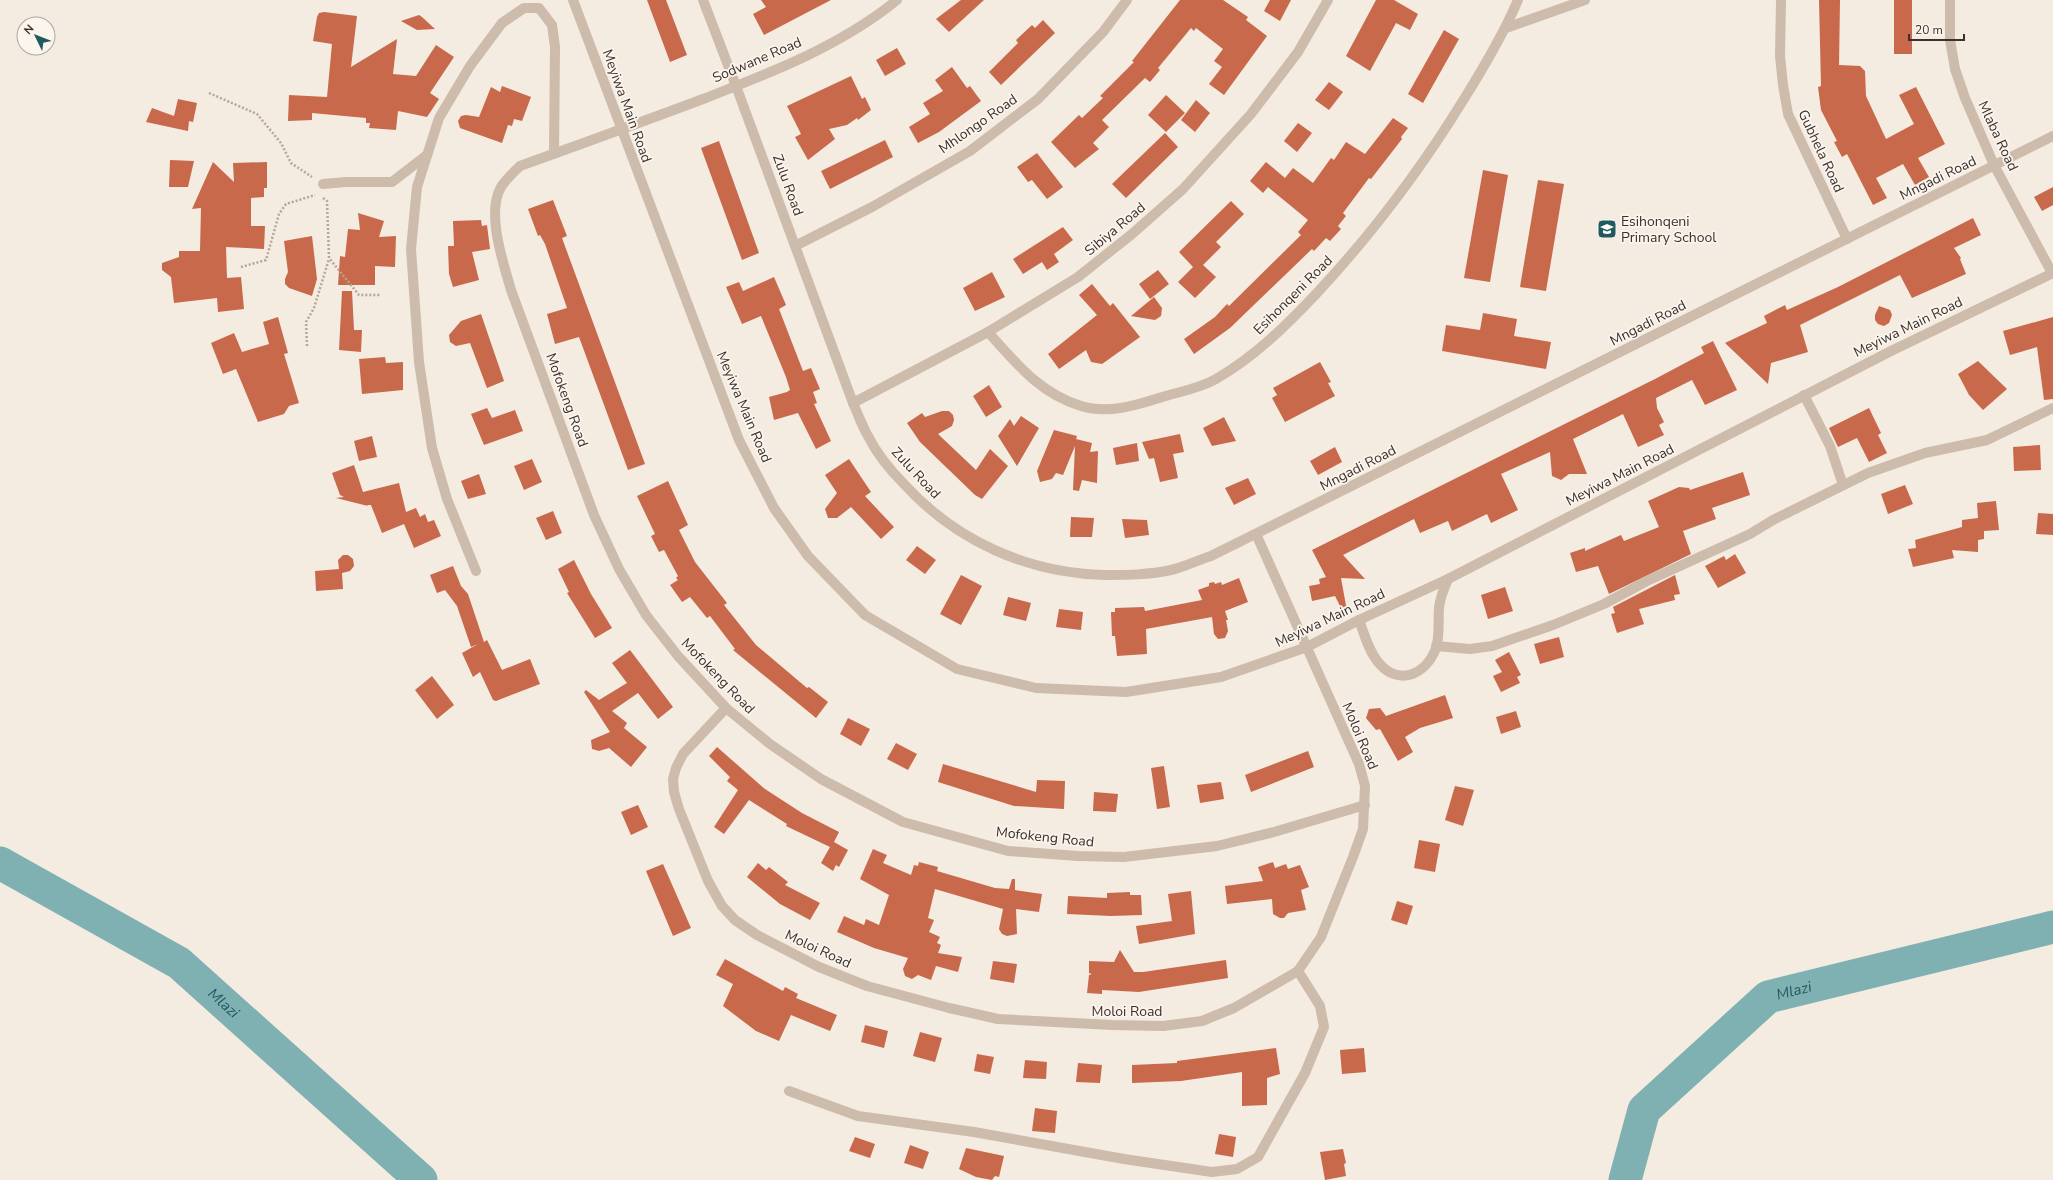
<svg xmlns="http://www.w3.org/2000/svg" width="2053" height="1180" font-family="'Nunito Sans',sans-serif">
  <rect width="100%" height="100%" fill="#f4ebe1"/>
  <g fill="none" stroke-linecap="round" stroke-linejoin="round">
    <g stroke="#7fb0b2" stroke-width="33">
      <path id="s1" d="M 0,863 L 179,963 L 421,1180"/>
      <path id="s2" d="M 1625,1180 L 1644,1110 L 1768,997 L 2053,927"/>
    </g>
  </g>
  <g fill="#c8694b">
    <polygon points="647,0 666,0 687,55 670,62"/>
    <polygon points="761,0 831,0 764,35 753,14 766,7"/>
    <polygon points="961,0 984,0 949,32 936,19"/>
    <polygon points="1180,0 1223,0 1248,17 1246,20 1267,36 1224,95 1209,84 1222,67 1214,61 1223,49 1196,28 1194,31 1191,28 1158,68 1160,70 1150,82 1145,78 1102,120 1109,127 1093,143 1099,149 1075,168 1051,142 1079,115 1082,118 1103,98 1100,96 1134,62 1132,61"/>
    <polygon points="1270,0 1291,0 1280,21 1264,11"/>
    <polygon points="1376,0 1394,0 1418,14 1410,30 1396,23 1370,71 1346,56"/>
    <polygon points="1819,0 1840,0 1839,65 1860,66 1865,71 1866,96 1886,139 1914,124 1899,95 1916,87 1945,144 1918,158 1929,177 1915,185 1903,164 1876,178 1887,198 1873,205 1847,154 1842,157 1834,142 1837,141 1821,110 1818,87 1821,86"/>
    <rect x="1894" y="0" width="18" height="54"/>
    <polygon points="324,12 357,16 351,67 397,39 393,74 416,76 436,45 454,57 430,93 439,99 427,117 398,111 396,130 369,128 370,123 366,123 366,118 312,113 312,120 288,121 289,95 327,97 332,44 313,41 317,17 319,13"/>
    <polygon points="419,15 422,17 435,29 417,30 401,21"/>
    <polygon points="1043,20 1055,33 1001,85 989,72 1018,43 1016,40 1032,25 1035,28"/>
    <polygon points="1444,30 1459,39 1423,103 1408,94"/>
    <polygon points="897,48 906,64 885,76 876,60"/>
    <polygon points="952,67 967,88 970,86 981,101 939,132 918,143 909,127 930,114 923,103 943,91 935,80"/>
    <polygon points="851,76 862,99 865,97 871,110 858,120 857,118 847,125 829,129 835,139 808,160 795,137 801,134 787,106"/>
    <polygon points="1329,82 1343,92 1329,110 1315,100"/>
    <polygon points="502,86 531,97 522,121 514,119 512,126 508,125 502,143 460,128 458,121 461,116 466,115 479,117 491,87 500,92"/>
    <polygon points="1166,95 1185,113 1166,132 1148,115"/>
    <polygon points="178,99 197,103 193,122 189,121 188,131 146,122 152,108 174,116"/>
    <polygon points="1196,100 1210,113 1195,132 1181,120"/>
    <polygon points="1393,118 1408,128 1401,137 1402,139 1371,179 1369,178 1343,213 1346,216 1338,226 1341,229 1330,241 1326,238 1314,251 1312,249 1230,328 1194,354 1184,339 1215,317 1227,304 1229,306 1301,235 1298,232 1308,220 1268,187 1263,193 1250,181 1266,162 1285,178 1293,168 1313,183 1331,158 1334,160 1346,142 1365,154"/>
    <polygon points="1298,123 1312,133 1297,152 1284,141"/>
    <polygon points="1165,133 1178,147 1126,198 1112,184"/>
    <polygon points="885,140 893,157 830,189 821,171"/>
    <polygon points="719,141 759,253 742,260 701,148"/>
    <polygon points="1037,153 1063,187 1047,199 1032,180 1028,182 1017,167"/>
    <polygon points="170,160 194,161 188,187 169,187"/>
    <polygon points="213,162 234,182 233,163 267,162 267,188 264,188 264,197 251,198 251,226 265,226 264,249 226,247 227,278 241,277 244,309 218,312 217,298 174,303 171,277 162,270 162,263 179,257 179,251 200,251 201,208 192,209"/>
    <polygon points="1483,170 1508,175 1490,282 1464,278"/>
    <polygon points="1538,180 1564,184 1546,291 1520,287"/>
    <polygon points="2053,187 2053,205 2042,211 2034,197"/>
    <polygon points="553,200 567,236 562,238 645,464 628,470 579,337 555,344 547,314 567,308 545,244 540,235 538,236 528,209"/>
    <polygon points="1231,201 1244,214 1216,242 1221,247 1203,265 1216,277 1195,298 1178,282 1193,267 1179,252"/>
    <polygon points="358,213 384,221 379,237 396,236 395,267 375,266 375,285 338,285 340,256 345,257 348,229 360,230"/>
    <polygon points="1973,218 1981,235 1954,248 1961,258 1960,259 1966,274 1912,298 1900,275 1800,325 1808,352 1771,363 1768,384 1725,343 1767,323 1764,316 1785,305 1787,310 1838,287"/>
    <polygon points="481,220 482,226 487,225 490,249 472,252 479,280 453,287 449,274 448,246 454,246 453,221"/>
    <polygon points="1063,227 1073,240 1054,254 1059,262 1047,270 1042,262 1023,274 1013,259"/>
    <polygon points="312,236 317,279 312,296 289,288 285,284 285,279 288,272 284,241"/>
    <polygon points="1158,270 1169,284 1150,299 1139,284"/>
    <polygon points="992,272 1005,297 975,311 963,288"/>
    <polygon points="774,277 786,305 779,309 803,371 811,368 820,389 813,392 817,403 814,404 831,441 816,449 798,413 774,420 769,397 787,392 790,390 786,377 761,316 742,324 726,287 739,282 743,291"/>
    <polygon points="1092,284 1110,306 1113,303 1140,337 1102,364 1091,362 1086,350 1059,369 1048,354 1097,315 1079,295"/>
    <polygon points="342,291 352,291 354,330 362,330 361,352 339,350"/>
    <polygon points="1154,297 1162,308 1161,316 1155,320 1131,316"/>
    <polygon points="1879,306 1890,310 1892,315 1889,323 1884,326 1878,324 1875,320 1875,315"/>
    <polygon points="1483,313 1517,319 1514,336 1551,342 1546,369 1442,351 1446,325 1480,330"/>
    <polygon points="481,314 504,381 487,388 470,343 456,346 450,342 449,335 461,321"/>
    <polygon points="278,317 288,353 284,354 299,403 289,406 284,414 258,422 236,369 223,374 211,343 234,333 242,352 269,344 263,322"/>
    <polygon points="2053,317 2053,399 2044,400 2037,347 2010,355 2003,331"/>
    <polygon points="1713,341 1737,390 1705,405 1692,380 1656,398 1657,408 1664,422 1659,425 1664,435 1638,447 1623,414 1573,439 1587,474 1569,474 1561,480 1552,476 1550,452 1501,474 1518,510 1491,523 1487,514 1452,531 1448,521 1420,533 1414,519 1343,555 1365,579 1341,578 1347,611 1343,612 1335,596 1312,601 1309,586 1320,584 1319,579 1326,577 1312,550 1655,379 1704,353 1701,347"/>
    <polygon points="385,357 386,363 403,362 403,390 362,394 359,359"/>
    <polygon points="1978,361 2007,389 1983,410 1969,395 1958,374"/>
    <polygon points="1320,362 1331,382 1328,383 1335,396 1285,422 1272,398 1277,395 1273,388"/>
    <polygon points="989,385 1002,407 986,417 973,396"/>
    <polygon points="487,408 492,418 515,410 523,431 484,445 471,414"/>
    <polygon points="1869,408 1881,433 1878,435 1887,453 1869,462 1857,438 1838,447 1829,428"/>
    <polygon points="942,411 949,411 953,415 954,420 952,426 938,434 976,470 990,449 1008,466 982,499 975,495 920,442 907,423 922,413 925,417"/>
    <polygon points="1021,416 1039,428 1017,466 998,436 1010,419 1014,426"/>
    <polygon points="1224,417 1236,441 1212,446 1203,428"/>
    <polygon points="1054,430 1077,436 1076,439 1092,443 1090,452 1098,451 1097,483 1082,480 1079,491 1073,490 1075,446 1063,475 1056,473 1052,479 1040,482 1037,471"/>
    <polygon points="1180,434 1184,452 1173,454 1178,478 1160,482 1154,458 1149,459 1142,442"/>
    <polygon points="372,436 377,457 359,461 354,441"/>
    <polygon points="1137,443 1139,461 1116,465 1113,448"/>
    <polygon points="2040,445 2041,470 2014,471 2013,447"/>
    <polygon points="1335,447 1342,462 1318,475 1310,461"/>
    <polygon points="532,459 542,482 524,490 514,466"/>
    <polygon points="849,459 871,492 865,496 894,527 881,539 851,507 837,518 828,518 825,509 837,493 825,475"/>
    <polygon points="354,465 363,492 399,483 406,512 416,508 420,517 425,514 428,522 434,520 441,536 414,548 404,524 382,533 371,505 367,505 368,506 336,498 344,497 340,495 332,473"/>
    <polygon points="1743,472 1750,495 1712,508 1716,519 1683,531 1691,554 1609,594 1598,566 1576,572 1570,553 1585,548 1585,551 1621,535 1624,541 1659,527 1648,501 1679,487 1689,488 1690,490"/>
    <polygon points="479,474 486,494 468,499 461,481"/>
    <polygon points="1248,478 1256,494 1234,505 1225,488"/>
    <polygon points="668,481 688,525 679,530 695,562 727,603 724,605 756,645 807,688 809,687 828,702 816,718 733,650 735,649 710,616 707,618 690,597 682,602 670,585 678,580 676,578 678,576 664,550 659,552 651,536 655,534 637,496"/>
    <polygon points="1905,485 1913,504 1888,514 1881,494"/>
    <polygon points="1996,501 1999,530 1984,531 1984,539 1978,540 1978,552 1952,550 1954,558 1913,567 1908,549 1916,548 1915,540 1962,527 1962,520 1978,518 1977,503"/>
    <polygon points="553,511 562,533 546,540 536,518"/>
    <polygon points="2038,513 2053,514 2053,535 2036,534"/>
    <polygon points="1071,517 1094,518 1092,537 1070,537"/>
    <polygon points="1122,519 1147,520 1149,535 1125,538"/>
    <polygon points="917,546 936,560 925,574 906,560"/>
    <polygon points="1735,554 1746,573 1718,588 1705,566 1724,556 1726,560"/>
    <polygon points="343,555 348,555 353,559 354,566 350,571 342,573 343,589 316,591 315,571 339,569 338,560"/>
    <polygon points="574,560 591,594 612,628 595,638 567,593 569,592 558,569"/>
    <polygon points="453,566 461,586 468,594 484,642 487,640 502,670 530,659 540,684 496,701 493,700 480,672 473,677 462,653 478,644 471,647 457,606 445,590 437,593 430,575"/>
    <polygon points="961,575 982,586 961,625 940,614"/>
    <polygon points="1675,575 1680,594 1674,595 1675,600 1639,609 1644,624 1617,633 1611,614 1615,613 1613,607"/>
    <polygon points="1239,578 1248,602 1225,611 1228,620 1226,620 1228,631 1225,638 1218,639 1214,634 1212,617 1146,629 1147,654 1117,656 1115,636 1112,636 1111,612 1115,612 1115,608 1144,607 1145,611 1202,600 1198,590 1209,586 1209,583 1214,582 1215,584 1221,582 1222,585"/>
    <polygon points="1505,587 1513,611 1488,619 1481,595"/>
    <polygon points="1008,597 1031,603 1026,621 1003,615"/>
    <polygon points="1059,609 1083,612 1081,630 1056,627"/>
    <polygon points="1559,637 1564,657 1540,664 1534,644"/>
    <polygon points="630,650 673,707 658,719 638,693 612,711 627,723 624,728 647,747 631,767 609,748 599,751 592,749 591,740 610,732 584,692 586,690 599,700 627,683 612,663"/>
    <polygon points="1509,652 1521,675 1517,677 1520,683 1501,692 1493,676 1502,672 1495,660"/>
    <polygon points="432,676 454,705 437,719 415,690"/>
    <polygon points="1445,695 1453,718 1420,728 1405,737 1413,752 1398,761 1380,729 1376,730 1366,718 1369,709 1380,708 1386,716"/>
    <polygon points="1516,711 1521,727 1501,734 1496,717"/>
    <polygon points="848,718 870,729 861,746 840,734"/>
    <polygon points="896,743 917,754 908,770 887,759"/>
    <polygon points="717,747 765,789 802,813 839,832 834,842 848,850 839,867 836,865 833,871 821,863 830,847 786,826 787,824 749,800 724,834 714,827 738,790 727,781 730,777 709,756"/>
    <polygon points="1308,751 1314,767 1251,792 1245,775"/>
    <polygon points="943,764 1036,792 1037,780 1065,781 1064,809 1014,806 938,782"/>
    <polygon points="1164,766 1170,807 1157,809 1151,768"/>
    <polygon points="1221,782 1224,799 1200,803 1197,785"/>
    <polygon points="1455,786 1474,790 1463,826 1445,820"/>
    <polygon points="1094,792 1118,794 1116,812 1093,811"/>
    <polygon points="638,805 648,827 631,835 621,812"/>
    <polygon points="1419,840 1440,844 1435,872 1414,868"/>
    <polygon points="873,849 887,855 883,863 911,875 914,865 918,866 919,862 938,867 937,871 995,888 1009,889 1012,879 1015,879 1015,890 1042,894 1039,912 1016,909 1017,934 1007,936 1002,934 999,929 1003,909 935,889 928,918 934,920 929,932 940,937 937,943 941,945 938,953 962,957 958,972 936,966 931,980 918,975 912,979 905,976 903,969 908,958 874,948 837,932 844,916 864,925 866,919 879,925 889,895 860,879"/>
    <polygon points="1273,862 1275,868 1286,864 1288,869 1300,865 1309,887 1301,890 1306,910 1288,913 1284,918 1280,918 1273,914 1272,899 1227,904 1225,886 1263,881 1258,867"/>
    <polygon points="758,863 766,870 769,867 788,882 785,885 820,903 810,920 780,904 747,877"/>
    <polygon points="663,864 691,928 673,936 646,871"/>
    <polygon points="1191,891 1195,934 1139,944 1136,926 1172,921 1168,894"/>
    <polygon points="1130,892 1130,895 1141,895 1142,915 1111,916 1067,914 1068,896 1107,898 1107,893"/>
    <polygon points="1397,901 1413,906 1407,925 1391,920"/>
    <polygon points="1120,950 1134,972 1143,972 1226,960 1228,978 1139,992 1102,990 1102,994 1087,993 1089,975 1092,974 1089,973 1089,961 1114,962"/>
    <polygon points="725,959 783,991 785,987 798,994 796,998 837,1015 830,1031 791,1015 779,1041 756,1031 723,1006 733,984 716,975"/>
    <polygon points="993,961 1017,964 1014,983 990,979"/>
    <polygon points="865,1025 888,1031 884,1048 861,1042"/>
    <polygon points="920,1032 942,1038 935,1062 913,1056"/>
    <polygon points="1276,1048 1280,1074 1267,1078 1267,1105 1242,1106 1242,1072 1181,1081 1132,1083 1132,1065 1177,1063 1177,1061"/>
    <polygon points="1364,1048 1366,1072 1342,1074 1340,1050"/>
    <polygon points="977,1054 994,1057 990,1074 974,1071"/>
    <polygon points="1025,1060 1047,1062 1046,1079 1023,1078"/>
    <polygon points="1078,1063 1102,1065 1100,1083 1076,1082"/>
    <polygon points="1035,1108 1057,1111 1055,1133 1032,1131"/>
    <polygon points="1219,1134 1236,1137 1233,1157 1215,1154"/>
    <polygon points="855,1137 875,1144 870,1158 849,1151"/>
    <polygon points="910,1145 929,1152 923,1169 904,1163"/>
    <polygon points="966,1148 1004,1156 999,1177 995,1176 992,1180 976,1177 959,1169"/>
    <polygon points="1343,1149 1346,1163 1344,1164 1346,1176 1325,1180 1320,1152"/>
  </g>
  <g fill="none" stroke-linecap="round" stroke-linejoin="round">
    <g stroke="#b9a596" stroke-width="2.5" stroke-dasharray="2 2" stroke-linecap="butt">
      <polyline points="209,93 257,114 281,143 291,163 312,177"/>
      <polyline points="323,198 327,201 329,258 359,295 380,295"/>
      <polyline points="241,267 266,260 279,214 286,204 315,195"/>
      <polyline points="307,346 306,322 314,308 329,259"/>
    </g>
    <g stroke="#cdbbac" stroke-width="10">
      <path d="M 703,0 L 736,86 L 853,403 C 858,414 862,426 868,436 C 877,454 890,470 904,484 C 956,541 1027,573 1105,575 C 1126,575 1149,575 1171,570 C 1184,567 1198,560 1211,556 L 2053,136"/>
      <path d="M 897,0 C 841,46 770,73 703,99 C 642,122 581,144 520,166 C 513,173 506,179 501,187 C 486,213 503,262 511,290 L 594,515 L 619,569 L 646,615 L 678,656 L 726,708 L 770,744 L 821,779 L 903,822 L 1008,851 L 1078,856 L 1124,857 L 1217,846 L 1274,832 L 1365,805"/>
      <polyline points="1781,0 1780,56 1783,85 1788,114 1847,239"/>
      <polyline points="1950,0 1950,40 1955,69 1965,98 1994,165 2052,273"/>
      <polyline points="1506,28 1585,0"/>
      <polyline points="323,184 346,182 392,182 427,155"/>
      <polyline points="795,246 872,207 970,151 1038,99 1103,32 1127,0"/>
      <path d="M 988,332 C 1016,363 1039,393 1081,406 C 1107,414 1134,406 1159,398 C 1177,392 1199,389 1216,379 C 1254,357 1286,326 1316,294 C 1372,234 1421,169 1464,99 C 1484,67 1503,35 1518,0"/>
      <polyline points="1804,395 1830,446 1843,485"/>
      <polyline points="853,403 988,332 1078,277 1132,234 1183,189 1251,114 1298,52 1328,0"/>
      <polyline points="476,571 447,499 432,448 419,362 411,249 417,187 439,118 470,66 502,23 524,8 539,8 552,25 555,47 554,154"/>
      <path d="M 1359,620 C 1364,633 1368,650 1378,662 C 1398,687 1426,675 1436,648 C 1440,636 1438,621 1439,608 C 1440,598 1444,588 1448,579"/>
      <polyline points="1436,646 1470,649 1492,646 1553,625 1604,604 1647,581 1750,534 1773,520 1868,473 1925,453 1987,440 2053,408"/>
      <polyline points="726,708 683,754 676,768 673,779 674,792 679,809 708,881 722,906 735,920 757,935 819,967 867,986 949,1008 998,1019 1112,1025 1163,1026 1202,1021 1234,1008 1298,971 1321,937 1353,857 1363,829 1365,786 1359,764 1256,534"/>
      <polyline points="789,1091 858,1116 974,1132 1124,1159 1212,1172 1237,1169 1258,1157 1305,1073 1324,1027 1320,1006 1298,971"/>
    </g>
    <polyline stroke="#cdbbac" stroke-width="10" points="573,0 739,440 774,508 808,556 865,615 957,669 1036,688 1126,692 1221,677 1307,647 1359,620 1448,579 1891,351 2053,273"/>
  </g>
  <defs>
    <g id="school-square" transform="scale(1)"><rect x="-9" y="-9" width="18" height="18" rx="4" fill="#1f5a5e" stroke="#fbf5ee"/><path d="M0-5L7-2L0 1L-7-2ZM-4 1L0 2.5L4 1V4Q0 6-4 4Z" fill="#fff"/></g>
  </defs>
  <g fill-rule="evenodd">
    <use href="#school-square" x="1607" y="229"/>
  </g>
  <g text-anchor="middle" dominant-baseline="central" stroke-width="3.5" stroke-linejoin="round" paint-order="stroke">
    <g font-size="14" fill="#3b302b" stroke="#fbf5ee">
      <text transform="translate(757 60) rotate(-23)">Sodwane Road</text>
      <text transform="translate(627 106) rotate(70)">Meyiwa Main Road</text>
      <text transform="translate(978 124) rotate(-35)">Mhlongo Road</text>
      <text transform="translate(1998 136) rotate(65)">Mlaba Road</text>
      <text transform="translate(1821 151) rotate(65)">Gubhela Road</text>
      <text transform="translate(1938 178) rotate(-26)">Mngadi Road</text>
      <text transform="translate(788 185) rotate(70)">Zulu Road</text>
      <text transform="translate(1115 229) rotate(-40)">Sibiya Road</text>
      <text transform="translate(1293 295) rotate(-45)">Esihonqeni Road</text>
      <text transform="translate(1648 323) rotate(-27)">Mngadi Road</text>
      <text transform="translate(1908 327) rotate(-26)">Meyiwa Main Road</text>
      <text transform="translate(567 400) rotate(70)">Mofokeng Road</text>
      <text transform="translate(744 407) rotate(67)">Meyiwa Main Road</text>
      <text transform="translate(1358 468) rotate(-27)">Mngadi Road</text>
      <text transform="translate(916 473) rotate(47)">Zulu Road</text>
      <text transform="translate(1620 475) rotate(-27)">Meyiwa Main Road</text>
      <text transform="translate(1330 618) rotate(-25)">Meyiwa Main Road</text>
      <text transform="translate(718 676) rotate(46)">Mofokeng Road</text>
      <text transform="translate(1360 736) rotate(67)">Moloi Road</text>
      <text transform="translate(1045 837) rotate(6)">Mofokeng Road</text>
      <text transform="translate(818 949) rotate(25)">Moloi Road</text>
      <text x="1127" y="1011">Moloi Road</text>
    </g>
    <g font-size="14" fill="#3b302b" stroke="#fbf5ee" text-anchor="start">
      <text x="1621" y="221">Esihonqeni<tspan x="1621" dy="16">Primary School</tspan></text>
    </g>
    <g font-size="15" font-style="italic" fill="#1f5a5e" stroke="#fbf5ee">
      <text stroke="none"><textPath href="#s2" startOffset="267">Mlazi</textPath></text>
      <text stroke="none"><textPath href="#s1" startOffset="265">Mlazi</textPath></text>
    </g>
  </g>
  <g transform="translate(36 36) rotate(313)"><circle r="19" fill="#fbf5ee" stroke="#aea6a0"/>
  <path d="M0-3L7 15L0 10L-7 15Z" fill="#1f5a5e"/>
  <text y="-6" font-size="11" font-weight="bold" text-anchor="middle" fill="#3b302b">N</text>
  </g>
  <path d="M1909 34v6h55v-6" fill="none" stroke="#3b302b" stroke-width="2"/>
  <text x="1915" y="34" font-size="12" fill="#3b302b" stroke="#fbf5ee" stroke-width="3" paint-order="stroke">20 m</text>
</svg>
